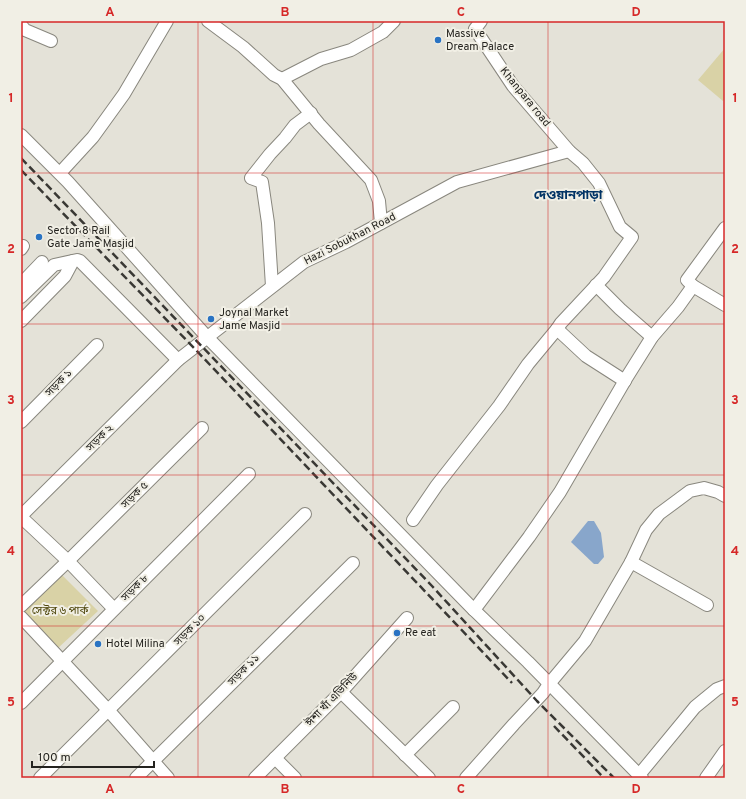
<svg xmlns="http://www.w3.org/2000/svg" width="746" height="799" font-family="Overpass,'Noto Sans Bengali',sans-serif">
  <rect width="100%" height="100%" fill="#e4e2d8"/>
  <g fill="#d9d2a6">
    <polygon points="725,48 725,99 723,101 698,80"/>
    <polygon points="61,574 98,611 58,648 23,611"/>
  </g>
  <polygon fill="#88a6cb" points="588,521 594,521 601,533 604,557 598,564 594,564 571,542"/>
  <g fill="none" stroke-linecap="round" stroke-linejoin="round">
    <g stroke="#89877e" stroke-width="14">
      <g id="minor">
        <polyline points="208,21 243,47 274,75 282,79 319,124 371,180 379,201 381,223"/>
        <polyline points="21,25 25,30 51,41"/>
        <polyline points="282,79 321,59 351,50 383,32 394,21"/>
        <polyline points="21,135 68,182 207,337 474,610 528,662 642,778"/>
        <polyline points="60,173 93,137 124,94 167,21"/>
        <polyline points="725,228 687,280 693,286 725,305"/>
        <polyline points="21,249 23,246"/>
        <polyline points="21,284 42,262"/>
        <polyline points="596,285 620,309 652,337"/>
        <polyline points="272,286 268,223 262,182 251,178 270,154 285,138 295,125 311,113"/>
        <polyline points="21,297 54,265 77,260 80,261 178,360"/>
        <polyline points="21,321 65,276 73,261"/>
        <polyline points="557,329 586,356 625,381"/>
        <polyline points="21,422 97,345"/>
        <polyline points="21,516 178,360 304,262 346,242 457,182 569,151"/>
        <polyline points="21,517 68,561 114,609"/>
        <polyline points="413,520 437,485 499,406 528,364 557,329 561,323 604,277 632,237 620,227 599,183 583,163 569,151 513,86 475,29 481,21"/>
        <polyline points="631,562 707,605"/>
        <polyline points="21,606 68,561 202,428"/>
        <polyline points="474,610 529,537 560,492 627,377 652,337 678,307 693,286"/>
        <polyline points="21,617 109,711 168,778"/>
        <polyline points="341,692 429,778"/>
        <polyline points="21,703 249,474"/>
        <polyline points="405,755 453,707"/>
        <polyline points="275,758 295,778"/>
        <polyline points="639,775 695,707 717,689 725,686"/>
        <polyline points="40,778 305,514"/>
        <polyline points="136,778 353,563"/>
        <polyline points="255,778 341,692 407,618"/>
        <polyline points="466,778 514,724 543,693 549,684 585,641 631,562 646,530 659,514 690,491 704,488 718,492 725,496"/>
        <polyline points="706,778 725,751"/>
      </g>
    </g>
    <use href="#minor" stroke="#fff" stroke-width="12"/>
    <g stroke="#393834" stroke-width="2.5" stroke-dasharray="8 4" stroke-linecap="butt">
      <polyline points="21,158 432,586 537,701 614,778"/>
      <polyline points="21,170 194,348 512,683"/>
      <polyline points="554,726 604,778"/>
    </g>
  </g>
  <path fill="none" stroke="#d62828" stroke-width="1" stroke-opacity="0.55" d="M 198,21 L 198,778M 373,21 L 373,778M 548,21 L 548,778M 21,173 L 725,173M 21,324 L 725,324M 21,475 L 725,475M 21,626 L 725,626"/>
  <g fill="#2973c3" stroke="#f1efe5" stroke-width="1.5">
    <circle cx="438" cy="40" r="4"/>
    <circle cx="39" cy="237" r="4"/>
    <circle cx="211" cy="319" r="4"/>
    <circle cx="397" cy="633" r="4"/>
    <circle cx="98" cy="644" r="4"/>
  </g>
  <g text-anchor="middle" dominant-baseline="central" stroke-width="4" stroke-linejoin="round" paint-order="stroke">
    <g font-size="11" fill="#24231f" stroke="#f1efe5" text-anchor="start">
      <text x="446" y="34">Massive<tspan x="446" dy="13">Dream Palace</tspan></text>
      <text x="47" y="231">Sector 8 Rail<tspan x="47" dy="13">Gate Jame Masjid</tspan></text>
      <text x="219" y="313">Joynal Market<tspan x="219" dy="13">Jame Masjid</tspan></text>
      <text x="405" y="633">Re eat</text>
      <text x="106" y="644">Hotel Milina</text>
    </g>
    <g font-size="11" fill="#24231f" stroke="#f1efe5">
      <text transform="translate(525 97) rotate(51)">Khanpara road</text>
      <text transform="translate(350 239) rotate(-27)">Hazi Sobukhan Road</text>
      <text transform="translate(59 383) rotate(-46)">সড়ক ১</text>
      <text transform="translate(100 438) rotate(-45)">সড়ক ২</text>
      <text transform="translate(135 495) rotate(-45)">সড়ক ৫</text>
      <text transform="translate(135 588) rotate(-45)">সড়ক ৮</text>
      <text transform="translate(190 630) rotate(-45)">সড়ক ১০</text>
      <text transform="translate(244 670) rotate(-45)">সড়ক ১১</text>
      <text transform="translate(332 700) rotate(-46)">ঈশা খাঁ এভিনিউ</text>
    </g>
    <g font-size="11" fill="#4e460b" stroke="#f1efe5">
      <text x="60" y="611">সেক্টর ৬ পার্ক</text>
    </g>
    <g font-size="13" font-weight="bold" fill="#013365" stroke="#f1efe5">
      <text x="568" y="196">দেওয়ানপাড়া</text>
    </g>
  </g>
  <rect width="746" height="799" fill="none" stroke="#f1efe5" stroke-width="44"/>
  <path d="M32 761v6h122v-6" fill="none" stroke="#24231f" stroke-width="2"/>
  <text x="38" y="761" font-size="12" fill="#24231f" stroke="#f1efe5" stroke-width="3" paint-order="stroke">100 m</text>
  <rect x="22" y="22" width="702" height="755" fill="none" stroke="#d62828" stroke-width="1.5"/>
  <g font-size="13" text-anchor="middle" font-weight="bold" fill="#d62828">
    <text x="110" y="16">A</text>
    <text x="285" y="16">B</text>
    <text x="461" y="16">C</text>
    <text x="636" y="16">D</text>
    <text x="11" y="102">1</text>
    <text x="735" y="102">1</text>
    <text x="11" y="253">2</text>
    <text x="735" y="253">2</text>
    <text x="11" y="404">3</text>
    <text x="735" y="404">3</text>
    <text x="11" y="555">4</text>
    <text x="735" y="555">4</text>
    <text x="11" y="706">5</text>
    <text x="735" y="706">5</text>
    <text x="110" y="793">A</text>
    <text x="285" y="793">B</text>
    <text x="461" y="793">C</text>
    <text x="636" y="793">D</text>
  </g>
</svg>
